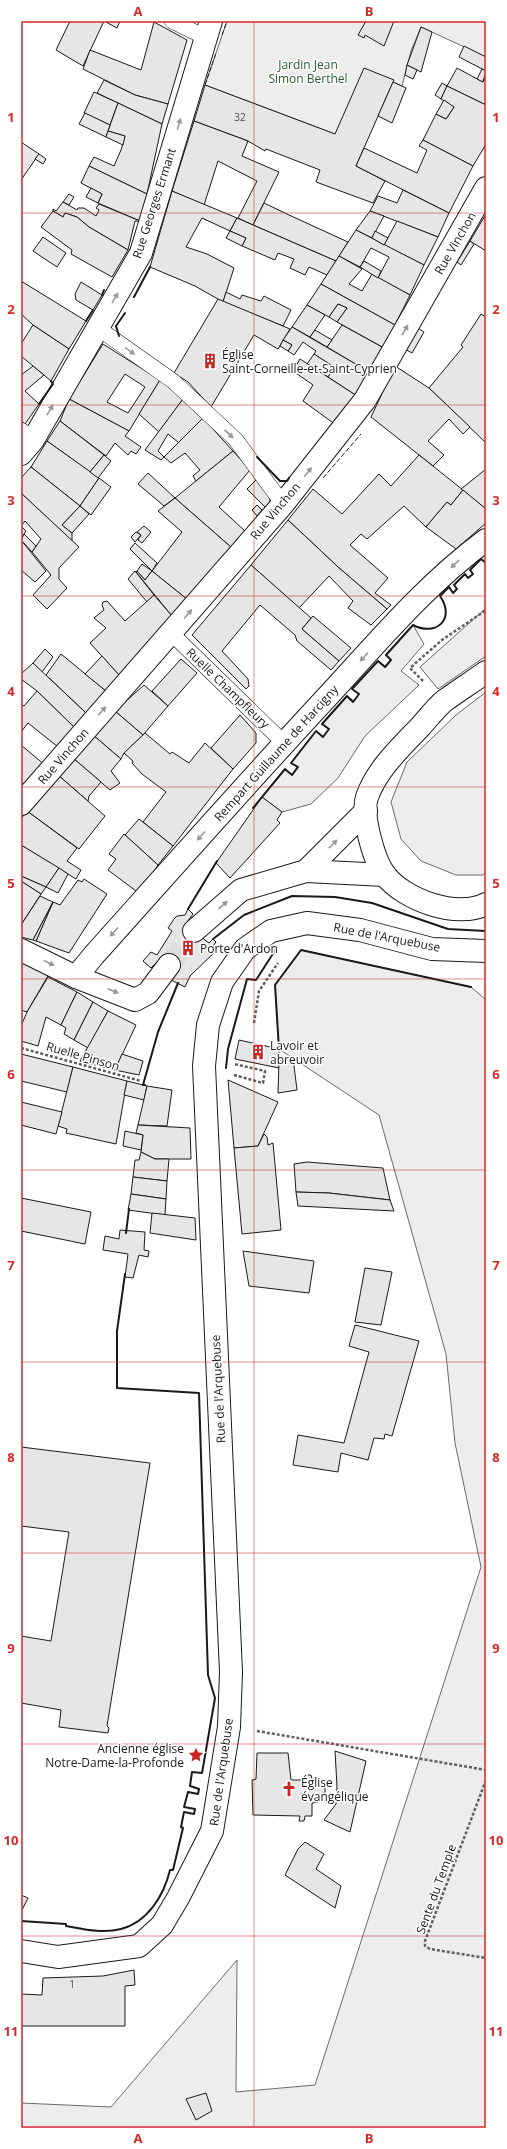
<svg xmlns="http://www.w3.org/2000/svg" width="507" height="2149" font-family="'Open Sans',sans-serif">
  <rect width="100%" height="100%" fill="#fff"/>
  <g fill="#ededed" stroke="#6a6a6a">
    <polygon points="227,21 486,21 486,57 421,27 411,51 402,86 393,82 335,134 205,85"/>
    <polygon points="486,608 486,656 438,689 420,667"/>
    <polygon points="413,625 424,644 401,671 419,685 365,736 338,778 311,804 282,812 262,797 285,769 292,775 297,767 291,763 316,731 323,737 329,729 322,724 347,696 354,701 359,694 352,689 378,661 385,666 391,660 386,655"/>
    <polygon points="486,692 486,872 483,875 456,875 421,861 401,839 391,802 407,762 456,715"/>
    <polygon points="301,950 471,987 486,1000 486,2128 21,2128 21,2103 111,2107 237,1960 236,2092 315,2085 481,1567 455,1443 446,1354 379,1115 279,1049 275,985"/>
  </g>
  <g fill="#e6e6e6" stroke="#1a1a1a" fill-rule="evenodd">
    <polygon points="70,21 104,21 83,66 56,50"/>
    <polygon points="104,21 120,21 117,28"/>
    <polygon points="366,21 394,21 384,46 365,35 364,38 358,35"/>
    <polygon points="154,22 187,40 168,104 135,95 83,69 90,50 141,70"/>
    <polygon points="421,27 432,32 421,72 407,65"/>
    <polygon points="464,46 486,57 486,71 459,57"/>
    <polygon points="407,65 417,70 413,79 405,75"/>
    <polygon points="364,68 394,80 356,166 385,181 373,203 316,182 320,170 266,149 265,151 248,141 194,121 205,85 335,134"/>
    <polygon points="457,68 483,82 486,76 486,105 447,86"/>
    <polygon points="482,69 486,71 483,82 477,79"/>
    <polygon points="104,80 135,95 168,104 162,124 97,93"/>
    <polygon points="393,82 406,88 392,123 378,116"/>
    <polygon points="442,83 447,86 441,99 435,95"/>
    <polygon points="447,86 486,105 486,144 473,166 423,140 436,114 446,119 454,107 441,99"/>
    <polygon points="94,92 118,103 110,125 84,113"/>
    <polygon points="444,100 454,107 446,119 436,114"/>
    <polygon points="118,103 162,124 147,194 89,166 94,157 114,166 121,150 125,136 108,131"/>
    <polygon points="85,113 110,125 106,137 79,124"/>
    <polygon points="194,121 248,141 242,156 279,172 253,225 238,218 257,181 218,161 204,205 172,191"/>
    <polygon points="108,131 125,136 123,145 106,137"/>
    <polygon points="423,140 473,166 449,213 356,166 364,148 417,173 427,150 419,146"/>
    <polygon points="21,142 39,154 21,180"/>
    <polygon points="39,154 46,159 43,164 35,159"/>
    <polygon points="89,166 147,194 140,221 98,203 102,194 81,183"/>
    <polygon points="91,188 102,194 98,203 86,197"/>
    <polygon points="403,190 449,213 438,237 370,211 378,196 397,203"/>
    <polygon points="172,191 237,218 230,231 202,218 186,247 207,254 234,268 223,302 195,286 150,267"/>
    <polygon points="69,194 74,197 69,205 63,202"/>
    <polygon points="63,202 77,210 78,208 84,208 96,216 99,210 96,208 99,204 140,221 135,221 128,250 89,227 77,217 65,213 63,217 53,211 53,209 56,211"/>
    <polygon points="264,203 289,215 348,242 336,261 253,225"/>
    <polygon points="53,211 63,217 65,213 77,217 89,227 128,250 112,277 71,254 72,250 41,227"/>
    <polygon points="370,211 384,216 372,238 356,230"/>
    <polygon points="486,214 486,251 470,241"/>
    <polygon points="237,218 253,225 336,261 327,275 309,267 305,275 290,268 294,259 278,253 275,260 242,246 246,238 230,231"/>
    <polygon points="397,221 438,237 424,265 384,245"/>
    <polygon points="356,230 424,265 410,295 378,278 389,257 371,248 360,267 339,256"/>
    <polygon points="230,231 246,238 242,246 226,238"/>
    <polygon points="375,231 388,238 384,245 372,238"/>
    <polygon points="43,237 66,253 57,267 33,251"/>
    <polygon points="470,241 474,244 461,265 457,262"/>
    <polygon points="339,256 362,269 349,284 362,291 372,274 410,295 395,325 321,284"/>
    <polygon points="364,261 381,271 378,278 360,267"/>
    <polygon points="21,281 86,321 69,349 33,325 21,314"/>
    <polygon points="81,282 102,295 93,310 76,300 75,294"/>
    <polygon points="321,284 395,325 384,348 337,322 347,308 338,304 329,317 307,305"/>
    <polygon points="226,292 240,299 242,295 261,301 264,296 291,310 283,326 223,302"/>
    <polygon points="218,299 290,329 278,349 254,335 211,407 188,382 174,373"/>
    <polygon points="338,304 347,308 337,322 329,317"/>
    <polygon points="307,305 325,315 310,337 292,327"/>
    <polygon points="481,314 486,317 486,443 429,388 463,347 461,345"/>
    <polygon points="33,325 69,349 51,381 21,356 21,344"/>
    <polygon points="342,325 382,347 369,372 327,347"/>
    <polygon points="292,327 371,373 357,396 328,377 334,367 314,354 316,351 303,342 294,355 288,351 292,345 283,340"/>
    <polygon points="418,328 424,332 412,353 405,349"/>
    <polygon points="315,330 332,340 327,347 310,337"/>
    <polygon points="283,340 292,345 288,351 280,346"/>
    <path d="M 103,344 L 160,380 L 129,431 L 69,399 ZM 125,374 L 145,387 L 128,413 L 107,402 Z"/>
    <polygon points="314,354 334,367 328,377 307,364"/>
    <polygon points="300,359 357,396 336,425 303,401 313,385 293,371"/>
    <polygon points="33,366 44,375 25,391 39,404 25,424 21,421 21,375"/>
    <polygon points="395,366 429,388 470,427 463,434 449,419 428,441 444,455 433,466 371,417"/>
    <polygon points="160,380 183,399 159,432 139,414"/>
    <polygon points="69,399 129,431 125,436 141,447 136,454 131,451 128,455 115,443 106,456 60,421"/>
    <polygon points="183,399 203,418 179,443 168,434 158,451 164,457 161,460 145,450"/>
    <polygon points="203,418 233,451 196,481 193,476 200,470 185,453 171,463 164,457"/>
    <polygon points="60,421 104,455 90,472 47,441"/>
    <polygon points="47,441 99,478 80,506 31,467"/>
    <polygon points="233,451 250,470 219,507 245,531 232,548 175,498"/>
    <polygon points="104,455 111,461 98,478 90,472"/>
    <polygon points="419,455 463,490 451,505 447,502 426,527 404,506 367,539 361,534 350,545 388,578 375,593 391,605 387,609 338,567 288,520 313,489 342,514 379,474 391,486"/>
    <polygon points="31,467 80,506 62,525 72,533 72,541 21,493 21,478"/>
    <polygon points="486,469 486,509 461,489"/>
    <polygon points="148,473 175,498 164,506 138,484"/>
    <polygon points="99,478 111,487 91,515 80,506"/>
    <polygon points="257,479 269,492 270,502 265,507 247,489"/>
    <polygon points="463,490 486,509 486,523 456,549 426,527 447,502 451,505"/>
    <polygon points="21,493 79,547 59,568 59,579 67,588 47,609 33,595 51,575 32,552 41,539 25,521 21,526 26,531 21,539"/>
    <polygon points="175,498 232,548 188,600 152,571 182,532 158,511"/>
    <polygon points="257,505 262,510 257,516 252,510"/>
    <polygon points="80,506 89,514 72,533 62,525"/>
    <polygon points="288,520 338,567 387,609 371,625 348,608 353,601 329,576 299,608 251,565"/>
    <polygon points="144,526 151,532 142,543 138,540 141,535 137,532"/>
    <polygon points="136,532 141,535 135,542 131,537"/>
    <polygon points="24,534 36,546 32,552 21,540"/>
    <polygon points="21,540 46,571 35,582 21,570"/>
    <polygon points="135,543 157,563 152,571 130,549"/>
    <polygon points="142,564 152,571 145,580 137,571"/>
    <polygon points="251,565 311,618 302,629 339,661 331,670 297,641 295,635 260,605 222,651 248,679 249,686 246,689 192,635"/>
    <polygon points="135,571 154,595 147,602 128,579"/>
    <polygon points="137,571 145,580 152,571 188,600 172,616 136,572"/>
    <polygon points="154,595 172,616 119,675 90,643 106,628 94,618 104,610 102,605 103,602 107,601 125,621"/>
    <polygon points="313,616 351,648 339,661 302,629"/>
    <polygon points="45,649 53,657 42,672 33,663"/>
    <polygon points="61,654 106,691 86,713 46,675"/>
    <polygon points="102,656 119,675 106,691 85,674"/>
    <polygon points="181,659 197,673 168,706 152,691"/>
    <polygon points="33,663 86,713 74,727 37,691 21,679 21,674"/>
    <polygon points="144,685 168,706 143,735 115,711"/>
    <polygon points="37,691 74,727 58,747 28,723 21,732 21,704 24,706"/>
    <polygon points="115,711 143,735 124,753 121,759 93,735"/>
    <polygon points="240,715 256,733 256,743 233,769 211,748"/>
    <polygon points="145,733 170,754 172,752 189,763 205,743 233,769 173,846 143,822 166,792 142,774 132,763 133,761 124,753"/>
    <polygon points="93,735 121,759 111,771 120,783 110,790 73,758"/>
    <polygon points="21,745 45,765 26,786 21,782"/>
    <polygon points="73,758 101,782 89,796 88,801 58,775"/>
    <polygon points="58,775 105,816 79,849 27,811"/>
    <polygon points="262,797 282,812 277,820 280,823 230,878 216,863"/>
    <polygon points="27,811 77,848 67,861 81,870 76,879 21,845 21,819"/>
    <polygon points="139,819 173,846 158,865 125,835"/>
    <polygon points="124,834 158,865 140,894 108,870 116,859 109,854"/>
    <polygon points="21,845 59,868 46,887 21,876"/>
    <polygon points="59,868 68,874 58,893 46,887"/>
    <polygon points="21,876 46,887 41,894 21,881"/>
    <polygon points="84,879 107,894 69,953 36,941 53,902 60,905 78,880 82,882"/>
    <polygon points="21,881 41,894 21,925"/>
    <polygon points="40,896 53,902 33,940 21,937 21,925"/>
    <polygon points="53,902 36,941 33,940 42,923"/>
    <polygon points="188,909 193,914 185,925 209,943 213,939 216,942 213,946 217,950 190,976 185,987 169,979 159,960 151,968 143,961 151,952 157,955 172,931 168,928 174,919 177,916 185,915"/>
    <polygon points="21,961 49,974 27,1012 21,1010"/>
    <polygon points="48,977 77,992 61,1025 46,1017 38,1046 21,1041 21,1026 27,1012"/>
    <polygon points="77,992 93,1002 74,1040 64,1034 66,1028 61,1025"/>
    <polygon points="93,1002 108,1011 88,1048 74,1040"/>
    <polygon points="108,1011 136,1025 115,1070 80,1061"/>
    <polygon points="239,1040 279,1049 279,1068 235,1059"/>
    <polygon points="21,1054 73,1067 67,1092 21,1081"/>
    <polygon points="122,1054 143,1061 139,1075 115,1070"/>
    <polygon points="293,1058 297,1090 278,1093 279,1061"/>
    <polygon points="73,1067 127,1081 116,1144 66,1133 67,1129 58,1126"/>
    <polygon points="228,1080 278,1102 258,1146 234,1148"/>
    <polygon points="127,1081 147,1086 144,1100 124,1095"/>
    <polygon points="147,1086 172,1090 167,1126 138,1125"/>
    <polygon points="21,1102 62,1112 56,1134 21,1125"/>
    <polygon points="138,1125 190,1128 191,1159 155,1159 141,1152 143,1135 136,1133"/>
    <polygon points="125,1131 143,1135 141,1150 123,1146"/>
    <polygon points="264,1134 267,1137 268,1145 273,1143 281,1230 242,1234 234,1148 258,1146"/>
    <polygon points="141,1152 155,1159 169,1159 167,1181 133,1177 135,1160 139,1160"/>
    <polygon points="307,1162 383,1168 390,1200 329,1193 296,1192 294,1164"/>
    <polygon points="133,1177 167,1181 166,1199 131,1194"/>
    <polygon points="296,1192 329,1193 390,1200 394,1211 298,1206"/>
    <polygon points="131,1194 166,1199 165,1215 128,1210"/>
    <polygon points="21,1198 91,1212 85,1244 21,1231"/>
    <polygon points="152,1213 195,1218 196,1240 150,1233"/>
    <polygon points="120,1230 145,1232 144,1250 149,1251 148,1257 139,1255 133,1278 125,1277 128,1254 103,1250 105,1236 119,1239"/>
    <polygon points="243,1251 314,1261 309,1293 249,1286"/>
    <polygon points="365,1268 392,1272 381,1325 355,1322"/>
    <polygon points="355,1325 419,1341 392,1436 385,1434 384,1439 374,1438 368,1460 341,1453 338,1472 293,1465 298,1435 344,1443 369,1352 349,1346"/>
    <polygon points="21,1447 150,1463 107,1726 109,1728 108,1733 59,1727 61,1710 21,1703 21,1636 51,1641 69,1532 21,1526"/>
    <polygon points="335,1751 366,1761 350,1832 324,1820 336,1804 337,1786"/>
    <polygon points="257,1753 288,1753 291,1780 306,1780 306,1775 311,1775 312,1779 318,1780 318,1784 325,1785 325,1793 318,1794 318,1802 312,1803 312,1816 305,1816 304,1821 299,1821 300,1816 253,1815 252,1780 256,1779"/>
    <polygon points="305,1842 324,1854 316,1869 341,1886 335,1908 285,1875 298,1849"/>
    <polygon points="21,1895 28,1898 21,1912"/>
    <polygon points="134,1970 135,1985 125,1986 125,2026 21,2026 21,1994 42,1995 43,1978 103,1976"/>
    <polygon points="206,2093 212,2111 196,2120 186,2099"/>
  </g>
  <g fill="none" stroke-linecap="round" stroke-linejoin="round">
    <polyline stroke="#ddd" stroke-width="22" stroke-dasharray="22 11" stroke-linecap="butt" points="169,965 194,931"/>
    <g stroke="#1a1a1a" stroke-width="16">
      <g id="service">
        <polyline points="172,21 205,37"/>
        <polyline points="98,328 173,381 236,440 283,504"/>
        <polyline points="21,430 33,440"/>
        <polyline points="171,633 284,743"/>
      </g>
    </g>
    <g stroke="#1a1a1a" stroke-width="24">
      <g id="minor">
        <polyline points="21,454 33,440 141,253 211,21"/>
        <polyline points="21,804 283,504 365,400 486,188"/>
        <polyline points="306,871 366,811"/>
        <polyline points="194,931 241,890 306,871 385,875"/>
        <polyline points="21,950 76,977 135,1000 148,993 169,965"/>
        <path d="M 76,977 L 94,955 C 171,869 248,782 327,697 C 377,643 426,584 486,540"/>
      </g>
    </g>
    <g stroke="#1a1a1a" stroke-width="24">
      <g id="tertiary">
        <path d="M 486,672 C 472,682 458,691 444,701 C 436,708 428,718 421,726 C 401,747 377,769 367,797 C 361,815 374,861 385,875 C 404,900 457,919 486,904"/>
        <polyline points="21,1951 58,1957 139,1946 162,1925 178,1898 212,1831 229,1727 231,1672 204,1066 208,1025 222,982 245,949 271,931 307,923 360,930 432,949 486,951"/>
      </g>
    </g>
    <g stroke="#5f5f5f" stroke-width="2.5" stroke-dasharray="3 2" stroke-linecap="butt">
      <polyline points="423,681 410,668 442,640 486,610"/>
      <polyline points="254,1023 259,991 278,963"/>
      <polyline points="21,1048 141,1081"/>
      <polyline points="234,1075 263,1083 265,1071 234,1064"/>
      <polyline points="257,1731 486,1770"/>
      <polyline points="486,1780 425,1941 425,1946 430,1949 486,1958"/>
    </g>
    <use href="#service" stroke="#fff" stroke-width="15"/>
    <use href="#minor" stroke="#fff" stroke-width="22"/>
    <use href="#tertiary" stroke="#fff" stroke-width="22"/>
    <g stroke="#1a1a1a" stroke-width="1" stroke-dasharray="5 2" stroke-linecap="butt">
      <polyline points="222,35 227,21"/>
      <polyline points="205,85 216,53"/>
      <polyline points="323,478 361,434"/>
    </g>
    <g stroke="#1a1a1a" stroke-width="2">
      <polyline points="102,295 104,290"/>
      <polyline points="134,297 150,267"/>
      <polyline points="86,321 93,310"/>
      <polyline points="119,336 116,326 125,313"/>
      <polyline points="39,404 53,384 51,381"/>
      <polyline points="257,457 280,481 287,481 289,478"/>
      <path d="M 253,808 L 285,769 L 292,775 L 298,767 L 291,763 L 316,731 L 323,737 L 329,729 L 322,724 L 347,696 L 353,702 L 359,694 L 352,689 L 378,661 L 385,667 L 391,660 L 386,655 L 413,625 C 436,637 456,619 440,596 L 449,587 L 453,593 L 457,589 L 454,585 L 465,574 L 468,578 L 473,574 L 470,570 L 481,559 L 486,563"/>
      <polyline points="188,909 217,861"/>
      <polyline points="213,939 244,915 292,896 335,897 372,903 448,929 486,931"/>
      <polyline points="279,1049 275,985 301,950 471,987"/>
      <polyline points="226,1068 228,1049 247,979 256,980 276,949"/>
      <polyline points="145,1085 143,1085 158,1032 178,983"/>
      <polyline points="126,1233 129,1209"/>
      <path d="M 21,1921 L 66,1924 L 66,1926 C 83,1929 103,1934 121,1929 C 148,1922 164,1895 170,1870 L 173,1870 L 183,1828 L 181,1827 L 184,1812 L 194,1814 L 195,1809 L 184,1807 L 188,1792 L 198,1794 L 199,1789 L 190,1786 L 192,1772 L 202,1773 L 215,1698 L 208,1675 L 199,1393 L 117,1388 L 117,1331 L 125,1274"/>
    </g>
  </g>
  <defs><path id="oneway-solid" d="M-6-.8H1V-3.2L6.5 0L1 3.2V.8H-6Z"/></defs>
  <g fill="#989898">
    <use href="#oneway-solid" transform="translate(179 124) rotate(-74)"/>
    <use href="#oneway-solid" transform="translate(115 298) rotate(-60)"/>
    <use href="#oneway-solid" transform="translate(405 330) rotate(-60)"/>
    <use href="#oneway-solid" transform="translate(130 351) rotate(35)"/>
    <use href="#oneway-solid" transform="translate(50 410) rotate(-60)"/>
    <use href="#oneway-solid" transform="translate(229 434) rotate(43)"/>
    <use href="#oneway-solid" transform="translate(308 472) rotate(-51)"/>
    <use href="#oneway-solid" transform="translate(455 564) rotate(136)"/>
    <use href="#oneway-solid" transform="translate(188 614) rotate(-49)"/>
    <use href="#oneway-solid" transform="translate(364 657) rotate(133)"/>
    <use href="#oneway-solid" transform="translate(102 711) rotate(-48)"/>
    <use href="#oneway-solid" transform="translate(201 836) rotate(132)"/>
    <use href="#oneway-solid" transform="translate(333 844) rotate(-45)"/>
    <use href="#oneway-solid" transform="translate(223 905) rotate(-41)"/>
    <use href="#oneway-solid" transform="translate(114 932) rotate(132)"/>
    <use href="#oneway-solid" transform="translate(49 963) rotate(26)"/>
    <use href="#oneway-solid" transform="translate(113 991) rotate(21)"/>
  </g>
  <path fill="none" stroke="#d62828" stroke-width="1" stroke-opacity="0.55" d="M 254,21 L 254,2128M 21,213 L 486,213M 21,405 L 486,405M 21,596 L 486,596M 21,787 L 486,787M 21,979 L 486,979M 21,1170 L 486,1170M 21,1362 L 486,1362M 21,1553 L 486,1553M 21,1744 L 486,1744M 21,1936 L 486,1936"/>
  <defs>
    <g id="building-bare" transform="scale(1.2)"><path d="M-4-6H4V6H1V3H-1V6H-4ZM-2.5-4.3h1.7v1.8h-1.7ZM.8-4.3h1.7v1.8H.8ZM-2.5-1h1.7V.8h-1.7ZM.8-1h1.7V.8H.8Z" fill="#c62828" stroke="#fff" stroke-width="2.5" paint-order="stroke"/></g>
    <g id="sight-bare" transform="scale(1.2)"><path d="M0-6L1.8-2.2L6-1.7L2.9 1.2L3.7 5.4L0 3.3L-3.7 5.4L-2.9 1.2L-6-1.7L-1.8-2.2Z" fill="#c62828" stroke="#fff" stroke-width="2.5" paint-order="stroke"/></g>
    <g id="church-bare" transform="scale(1.2)"><path d="M-1.2-6h2.4v3.5h3.3v2.4h-3.3V6h-2.4V-.1h-3.3v-2.4h3.3Z" fill="#c62828" stroke="#fff" stroke-width="2.5" paint-order="stroke"/></g>
  </defs>
  <g fill-rule="evenodd">
    <use href="#building-bare" x="210" y="361"/>
    <use href="#building-bare" x="188" y="948"/>
    <use href="#building-bare" x="258" y="1052"/>
    <use href="#sight-bare" x="196" y="1755"/>
    <use href="#church-bare" x="289" y="1789"/>
  </g>
  <g text-anchor="middle" dominant-baseline="central" stroke-width="3" stroke-linejoin="round" paint-order="stroke">
    <g font-size="10" fill="#4d4d4d">
      <text x="240" y="117">32</text>
      <text x="72" y="1984">1</text>
    </g>
    <g font-size="12" fill="#2b5a34" stroke="#fff">
      <text x="308" y="64">Jardin Jean<tspan x="308" dy="14">Simon Berthel</tspan></text>
    </g>
    <g font-size="12" fill="#1a1a1a" stroke="#fff">
      <text transform="translate(154 203) rotate(-72)">Rue Georges Ermant</text>
      <text transform="translate(455 243) rotate(-60)">Rue Vinchon</text>
      <text transform="translate(275 511) rotate(-50)">Rue Vinchon</text>
      <text transform="translate(228 688) rotate(44)">Ruelle Champfleury</text>
      <text transform="translate(276 753) rotate(-48)">Rempart Guillaume de Harcigny</text>
      <text transform="translate(63 756) rotate(-49)">Rue Vinchon</text>
      <text transform="translate(387 937) rotate(11)">Rue de l'Arquebuse</text>
      <text transform="translate(83 1056) rotate(16)">Ruelle Pinson</text>
      <text transform="translate(218 1389) rotate(-93)">Rue de l'Arquebuse</text>
      <text transform="translate(221 1772) rotate(-82)">Rue de l'Arquebuse</text>
      <text transform="translate(436 1889) rotate(-70)">Sente du Temple</text>
    </g>
    <g font-size="12" fill="#1a1a1a" stroke="#fff" text-anchor="start">
      <text x="222" y="354">Église<tspan x="222" dy="14">Saint-Corneille-et-Saint-Cyprien</tspan></text>
      <text x="200" y="948">Porte d'Ardon</text>
      <text x="270" y="1045">Lavoir et<tspan x="270" dy="14">abreuvoir</tspan></text>
      <text x="184" y="1748" text-anchor="end">Ancienne église<tspan x="184" dy="14">Notre-Dame-la-Profonde</tspan></text>
      <text x="301" y="1782">Église<tspan x="301" dy="14">évangélique</tspan></text>
    </g>
  </g>
  <rect width="507" height="2149" fill="none" stroke="#ffffff" stroke-width="44"/>
  <rect x="22" y="22" width="463" height="2105" fill="none" stroke="#d62828" stroke-width="1.5"/>
  <g font-size="13" text-anchor="middle" font-weight="bold" fill="#d62828">
    <text x="138" y="16">A</text>
    <text x="369" y="16">B</text>
    <text x="11" y="122">1</text>
    <text x="496" y="122">1</text>
    <text x="11" y="314">2</text>
    <text x="496" y="314">2</text>
    <text x="11" y="505">3</text>
    <text x="496" y="505">3</text>
    <text x="11" y="696">4</text>
    <text x="496" y="696">4</text>
    <text x="11" y="888">5</text>
    <text x="496" y="888">5</text>
    <text x="11" y="1079">6</text>
    <text x="496" y="1079">6</text>
    <text x="11" y="1270">7</text>
    <text x="496" y="1270">7</text>
    <text x="11" y="1462">8</text>
    <text x="496" y="1462">8</text>
    <text x="11" y="1653">9</text>
    <text x="496" y="1653">9</text>
    <text x="11" y="1845">10</text>
    <text x="496" y="1845">10</text>
    <text x="11" y="2036">11</text>
    <text x="496" y="2036">11</text>
    <text x="138" y="2143">A</text>
    <text x="369" y="2143">B</text>
  </g>
</svg>
